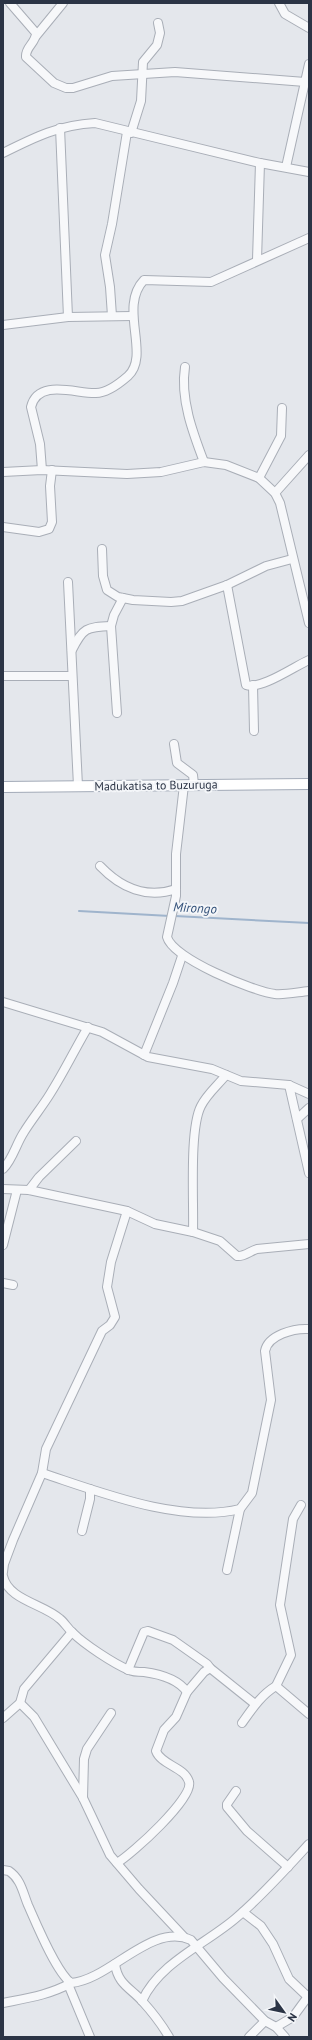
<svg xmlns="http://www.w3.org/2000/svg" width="312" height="2040" font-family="'PT Sans',sans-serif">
  <rect width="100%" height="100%" fill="#e4e7ec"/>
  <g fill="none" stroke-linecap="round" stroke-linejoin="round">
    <g stroke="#9fb4cc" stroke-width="2">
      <polyline points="79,911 170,916"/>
      <polyline points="175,916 309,923"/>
    </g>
    <g stroke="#a9aeb7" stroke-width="10">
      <g id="minor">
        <path d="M 10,3 L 36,33 C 36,43 25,47 26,57 L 54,83 L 66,88 L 73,88 L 112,76 L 175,72 L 305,82"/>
        <polyline points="279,3 285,14 309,28"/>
        <polyline points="36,36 63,3"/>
        <polyline points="60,128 68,317"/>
        <polyline points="131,133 141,101 143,62 157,45 160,33 158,23"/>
        <path d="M 3,153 C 35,137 59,125 95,123 L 260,163 L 309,172"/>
        <polyline points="286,167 309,64"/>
        <polyline points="257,260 260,163"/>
        <polyline points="112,316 110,287 105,255 112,224 127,132"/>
        <polyline points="3,325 68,317 132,316"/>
        <path d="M 185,367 C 180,399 193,433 204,462"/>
        <path d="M 42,470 L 40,444 L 31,407 C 38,378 77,394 96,393 C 107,393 120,383 128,376 C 151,355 118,307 144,280 L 211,282 L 309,238"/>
        <polyline points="3,472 42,470 127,474 161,472 204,462 226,465 259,478 275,493 280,503 309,623"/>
        <polyline points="259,478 281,436 282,408"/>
        <polyline points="275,493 309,455"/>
        <polyline points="3,527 39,532 49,529 52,522 50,486 52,470"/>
        <polyline points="102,549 103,576 107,590 118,597 133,600 171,602 182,601 227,585 266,566 292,559"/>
        <polyline points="68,582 78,786"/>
        <path d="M 227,585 L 246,685 C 261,690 295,666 309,660"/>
        <path d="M 72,650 C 83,628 86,627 111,626"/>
        <polyline points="3,676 72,676"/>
        <polyline points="253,685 254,731"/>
        <polyline points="117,713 111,626 114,615 123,598"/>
        <polyline points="174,744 177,763 193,775 194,784"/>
        <path d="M 184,785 L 176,854 L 176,896 L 167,937 C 173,959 253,991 275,994 C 286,995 298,992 309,991"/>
        <path d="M 100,866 C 121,888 147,899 176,889"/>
        <polyline points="3,1002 102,1032 148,1057 212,1069 241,1081 289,1085 309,1094"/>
        <polyline points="144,1055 173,983 182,956"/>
        <polyline points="289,1085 309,1173"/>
        <polyline points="297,1119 309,1108"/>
        <path d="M 3,1169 C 13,1159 16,1144 24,1132 C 32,1119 42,1107 50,1094 C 64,1072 75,1049 88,1027"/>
        <path d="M 3,1189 L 29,1190 L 127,1211 L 155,1224 L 193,1232 L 220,1241 L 237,1256 C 244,1257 250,1251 257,1249 L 309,1244"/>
        <polyline points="29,1190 39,1177 76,1141"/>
        <path d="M 193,1232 C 194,1203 189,1129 201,1106 C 207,1094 218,1085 226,1075"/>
        <polyline points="3,1245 17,1190"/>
        <polyline points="3,1283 13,1285"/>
        <path d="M 42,1473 C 100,1492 180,1524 240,1509 L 252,1493 L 271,1400 L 265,1351 C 268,1335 294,1328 309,1329"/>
        <polyline points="301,1505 293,1519 280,1605 291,1655 276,1686 309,1714"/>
        <polyline points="82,1531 90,1499 90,1489"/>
        <polyline points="227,1570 240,1509"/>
        <polyline points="3,1572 4,1564 13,1540 42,1473 46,1449 102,1331 110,1325 115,1317 107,1287 111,1262 127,1211"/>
        <path d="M 3,1576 C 8,1600 44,1604 60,1619 C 65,1623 68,1629 73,1633 C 84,1644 114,1664 129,1670 C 133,1672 139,1672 144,1672 C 159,1674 178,1679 187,1692"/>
        <polyline points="128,1670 144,1632 148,1631 173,1640 207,1664 210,1668"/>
        <polyline points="20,1703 34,1717 83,1798 110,1855 139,1889 184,1937"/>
        <polyline points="3,1718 20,1703 24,1689 72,1632"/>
        <path d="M 242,1723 C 252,1709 261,1695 276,1686"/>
        <polyline points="236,1791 227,1804 227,1807 247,1831 288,1867"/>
        <polyline points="83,1798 84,1759 87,1749 111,1713"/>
        <path d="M 117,1863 C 132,1854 194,1798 189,1782 C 185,1767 161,1765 156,1751 L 164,1730 L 176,1717 L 187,1692 L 204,1672 L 210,1668 L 255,1704"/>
        <path d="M 3,1870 L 9,1871 C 21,1879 23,1893 28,1905 C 36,1923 56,1972 71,1983 C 110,1980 151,1922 191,1940 L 223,1978 L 265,2021 L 276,2027 L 293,2017 L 309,1995"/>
        <polyline points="243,1912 261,1926 273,1944 289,1979 308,1997"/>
        <path d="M 115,1964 C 118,1985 131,1988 143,2002 C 153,2013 162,2025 169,2037"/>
        <polyline points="68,1984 90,2037"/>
        <path d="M 142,2001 C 160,1962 206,1944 236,1918 C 262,1896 286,1869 309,1844"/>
        <path d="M 3,2003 C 28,1998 49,1995 71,1983"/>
        <polyline points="276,2027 285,2037"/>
        <polyline points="249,2037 265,2021"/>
      </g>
    </g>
    <g stroke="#a3abb8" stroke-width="12">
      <polyline id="major" points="3,787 309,784"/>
    </g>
    <use href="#minor" stroke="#f7f8fa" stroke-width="8"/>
    <use href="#major" stroke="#fff" stroke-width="10"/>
  </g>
  <g text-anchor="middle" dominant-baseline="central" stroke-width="4" stroke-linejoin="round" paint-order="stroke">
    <g font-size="12" fill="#2b3445" stroke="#f4f6f9">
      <text transform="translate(156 785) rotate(-1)">Madukatisa to Buzuruga</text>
    </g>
    <g font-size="13" font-style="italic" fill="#34527a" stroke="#f4f6f9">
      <text transform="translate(195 908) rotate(3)">Mirongo</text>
    </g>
  </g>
  <rect width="312" height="2040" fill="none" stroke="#2b3445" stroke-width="8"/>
  <g transform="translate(284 2012) rotate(123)" stroke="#f4f6f9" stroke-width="3" paint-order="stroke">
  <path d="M0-3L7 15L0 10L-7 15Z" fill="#2b3445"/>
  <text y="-6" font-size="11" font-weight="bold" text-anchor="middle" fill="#2b3445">N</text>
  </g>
</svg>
